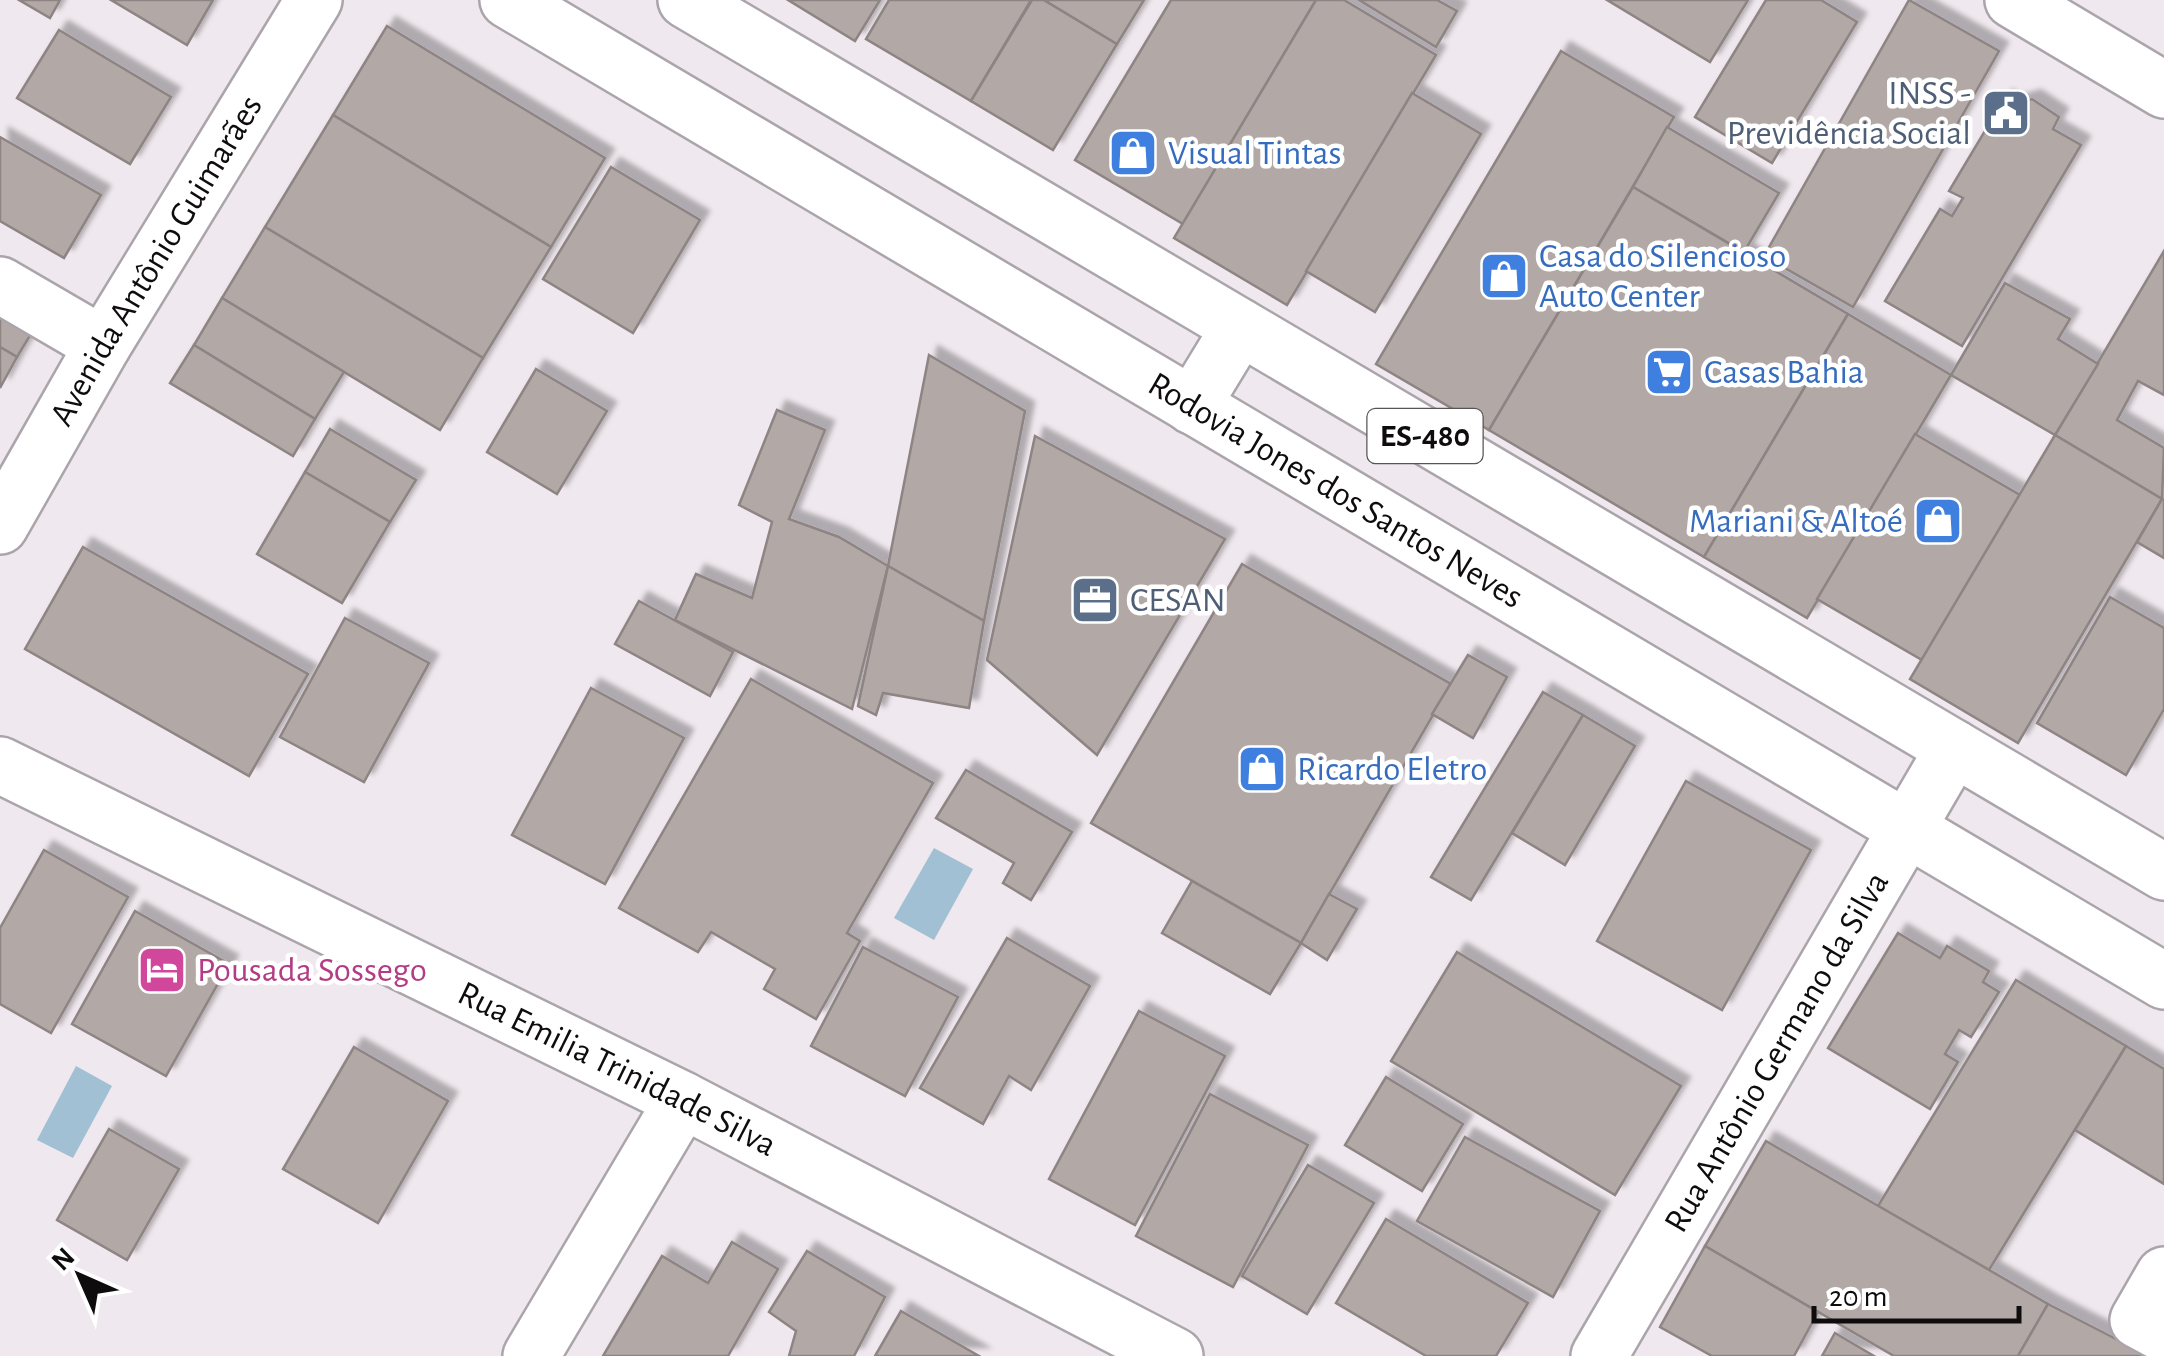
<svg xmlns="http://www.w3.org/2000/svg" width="2164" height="1356" font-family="'Alegreya Sans',sans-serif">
  <defs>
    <filter id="shadow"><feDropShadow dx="9" dy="-9" stdDeviation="2.5" flood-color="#0004"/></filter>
  </defs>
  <rect width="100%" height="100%" fill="#efe8ee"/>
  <g fill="#a1c0d4">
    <polygon points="934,848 973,869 934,940 894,918"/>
    <polygon points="76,1066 112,1086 73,1158 37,1140"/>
  </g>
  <g fill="#b2a9a7" stroke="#8d8483" stroke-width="2.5" filter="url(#shadow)">
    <polygon points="19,0 60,0 50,18"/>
    <polygon points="111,0 213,0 187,45"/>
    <polygon points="788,0 880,0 855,41"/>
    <polygon points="889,0 1031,0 971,101 866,39"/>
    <polygon points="1032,0 1044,0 1117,44 1053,150 971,101"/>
    <polygon points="1044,0 1144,0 1117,44"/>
    <polygon points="1171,0 1316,0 1183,224 1075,160"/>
    <polygon points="1316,0 1344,0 1436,55 1287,305 1174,238"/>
    <polygon points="1359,0 1437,0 1457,11 1436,47"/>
    <polygon points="1607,0 1748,0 1710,62"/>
    <polygon points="1766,0 1821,0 1857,22 1772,163 1695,117"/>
    <polygon points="1909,0 1999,51 1853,307 1764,256"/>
    <polygon points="387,26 605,158 551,247 333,115"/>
    <polygon points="59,30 171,97 130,164 17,98"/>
    <polygon points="1561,51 1674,117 1489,430 1376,364"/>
    <polygon points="1412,93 1481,134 1375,312 1306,271"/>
    <polygon points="2004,99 2012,105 2032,99 2059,117 2053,129 2081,145 1962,346 1885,301 1940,209 1952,216 1963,198 1949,191"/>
    <polygon points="333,115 551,247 483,358 265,227"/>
    <polygon points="1667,127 1779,193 1744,252 1633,187"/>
    <polygon points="0,137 101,195 64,258 0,221"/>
    <polygon points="611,167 700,220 633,333 543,279"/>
    <polygon points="1633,187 1848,314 1704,557 1489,430"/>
    <polygon points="265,227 483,358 440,430 222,298"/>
    <polygon points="2164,251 2164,395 2138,381 2117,420 2164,448 2162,499 2055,435"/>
    <polygon points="2005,283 2070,319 2058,339 2098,364 2055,435 1951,375"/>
    <polygon points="0,288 43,314 17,357 0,347"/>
    <polygon points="222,298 344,372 315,419 194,345"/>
    <polygon points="1848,314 1951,375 1807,618 1704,557"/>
    <polygon points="194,345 315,419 293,456 170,383"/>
    <polygon points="0,347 17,357 0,388"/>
    <polygon points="929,355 1025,411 984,621 888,566"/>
    <polygon points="536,369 607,411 557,494 487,452"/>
    <polygon points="777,410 825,430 789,519 839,537 888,566 852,709 675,620 696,574 752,598 772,522 739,505"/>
    <polygon points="330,429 416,480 390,522 305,472"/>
    <polygon points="1915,434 2020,495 1922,660 1817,599"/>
    <polygon points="2055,435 2162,499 2018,743 1910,679"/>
    <polygon points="1035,436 1225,539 1097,755 987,660"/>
    <polygon points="305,472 390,522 342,603 257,554"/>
    <polygon points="2162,499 2164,500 2164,558 2137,542"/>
    <polygon points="83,547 308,674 249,776 25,649"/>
    <polygon points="1242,564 1451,684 1301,943 1091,823"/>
    <polygon points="888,566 984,621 969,708 883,693 876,715 858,706"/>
    <polygon points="2110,597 2164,628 2164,709 2126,775 2037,723"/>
    <polygon points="639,601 733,652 710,696 615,644"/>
    <polygon points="345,618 429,663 364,782 280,737"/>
    <polygon points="1468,655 1507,677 1473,738 1432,714"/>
    <polygon points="751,679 933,783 847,933 860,941 816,1019 764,989 775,969 711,932 698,952 619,908"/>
    <polygon points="591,688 684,738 605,884 512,835"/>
    <polygon points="1543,692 1583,715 1471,900 1431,877"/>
    <polygon points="1583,715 1635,746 1565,865 1512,833"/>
    <polygon points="966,770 1072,832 1031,900 1003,883 1014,863 936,818"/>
    <polygon points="1686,781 1811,850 1722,1010 1597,941"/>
    <polygon points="44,850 128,897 51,1033 0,1004 0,928"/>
    <polygon points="1192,881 1301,943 1270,994 1162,933"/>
    <polygon points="1329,894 1357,909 1327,960 1301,943"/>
    <polygon points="135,911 229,964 166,1076 72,1024"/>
    <polygon points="1898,933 1940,958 1947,946 1989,971 1983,982 1999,992 1971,1037 1959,1030 1945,1054 1958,1062 1930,1109 1828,1048"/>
    <polygon points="1007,938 1090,986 1031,1090 1009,1076 983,1124 920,1088"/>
    <polygon points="863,947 958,997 905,1096 811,1046"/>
    <polygon points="1457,952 1681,1086 1615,1195 1391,1061"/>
    <polygon points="2016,980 2126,1046 1989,1270 1878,1206"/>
    <polygon points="1139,1011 1225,1056 1135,1225 1049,1179"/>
    <polygon points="2126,1046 2164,1069 2164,1184 2075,1130"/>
    <polygon points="354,1047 448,1101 378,1223 283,1169"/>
    <polygon points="1386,1077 1463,1124 1422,1191 1345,1145"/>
    <polygon points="1210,1094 1308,1145 1233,1287 1136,1236"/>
    <polygon points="109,1129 179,1169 127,1260 57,1220"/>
    <polygon points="1465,1137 1600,1211 1553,1297 1417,1221"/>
    <polygon points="1766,1141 2048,1304 2018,1356 1894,1356 1705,1246"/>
    <polygon points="1308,1165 1374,1203 1307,1314 1242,1276"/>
    <polygon points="1386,1219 1528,1303 1496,1356 1426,1356 1336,1303"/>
    <polygon points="732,1242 778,1269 728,1356 603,1356 662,1256 708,1283"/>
    <polygon points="1705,1246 1818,1312 1794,1356 1712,1356 1660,1327"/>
    <polygon points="807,1251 885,1297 854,1356 789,1356 796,1331 769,1312"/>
    <polygon points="2048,1304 2149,1356 2018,1356"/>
    <polygon points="901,1311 979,1356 875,1356"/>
    <polygon points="1835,1333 1874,1356 1822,1356"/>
  </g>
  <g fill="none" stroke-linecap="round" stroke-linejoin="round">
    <g stroke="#aba5ab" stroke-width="60">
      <g id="minor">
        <polyline points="2013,0 2164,90"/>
        <polyline points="0,285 103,345"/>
        <path id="s1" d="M 0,526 L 103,345 L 314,0"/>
        <path id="s2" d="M 0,765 L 683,1100 L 1175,1356"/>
        <polyline points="2164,1275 2138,1320 2164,1334"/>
        <polyline points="531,1356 683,1100"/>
        <path id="s3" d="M 1599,1356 L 1954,748"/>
      </g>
    </g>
    <g stroke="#aba5ab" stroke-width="60">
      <g id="major">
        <path id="s4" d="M 508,0 L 2164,981"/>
        <polyline points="686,0 2164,872"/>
        <polyline points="1192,406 1240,327"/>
      </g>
    </g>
    <use href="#minor" stroke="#fff" stroke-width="55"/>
    <use href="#major" stroke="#fff" stroke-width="55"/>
  </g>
  <defs>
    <g id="civic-square" transform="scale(2.5)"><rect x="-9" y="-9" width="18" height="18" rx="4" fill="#5c6f8a" stroke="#fff"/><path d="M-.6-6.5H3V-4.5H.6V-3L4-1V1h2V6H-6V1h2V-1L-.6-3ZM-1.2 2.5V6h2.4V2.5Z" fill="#fff"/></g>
    <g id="shop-square" transform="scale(2.5)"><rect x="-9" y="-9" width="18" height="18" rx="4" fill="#3f7fe0" stroke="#fff"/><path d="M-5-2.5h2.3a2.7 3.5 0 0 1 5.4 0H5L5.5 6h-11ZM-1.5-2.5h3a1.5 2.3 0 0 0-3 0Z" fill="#fff"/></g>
    <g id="supermarket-square" transform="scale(2.5)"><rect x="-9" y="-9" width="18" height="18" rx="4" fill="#3f7fe0" stroke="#fff"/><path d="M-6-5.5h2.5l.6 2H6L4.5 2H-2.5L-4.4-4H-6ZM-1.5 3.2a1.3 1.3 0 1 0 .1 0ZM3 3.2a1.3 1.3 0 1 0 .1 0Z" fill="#fff"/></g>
    <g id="office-square" transform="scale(2.5)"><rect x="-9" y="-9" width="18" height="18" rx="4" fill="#5c6f8a" stroke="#fff"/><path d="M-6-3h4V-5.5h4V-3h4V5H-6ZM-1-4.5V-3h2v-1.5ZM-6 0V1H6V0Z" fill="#fff"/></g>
    <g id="hotel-square" transform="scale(2.5)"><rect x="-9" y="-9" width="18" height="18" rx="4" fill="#d1479c" stroke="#fff"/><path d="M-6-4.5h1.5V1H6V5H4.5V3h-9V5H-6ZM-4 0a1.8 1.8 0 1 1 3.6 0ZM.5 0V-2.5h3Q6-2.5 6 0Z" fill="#fff"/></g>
  </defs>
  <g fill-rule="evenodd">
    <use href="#civic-square" x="2006" y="113"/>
    <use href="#shop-square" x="1133" y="153"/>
    <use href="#shop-square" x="1504" y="276"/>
    <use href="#supermarket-square" x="1669" y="372"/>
    <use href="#shop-square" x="1938" y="521"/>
    <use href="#office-square" x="1095" y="600"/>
    <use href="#shop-square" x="1262" y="769"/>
    <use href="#hotel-square" x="162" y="970"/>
  </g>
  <g text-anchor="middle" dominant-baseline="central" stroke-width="9" stroke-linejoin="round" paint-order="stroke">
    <rect fill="#fff" stroke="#575556" stroke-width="2.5" x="1367.5" y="409" width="115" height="54" rx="8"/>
    <g font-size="32" font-weight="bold" fill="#0f0c0e">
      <text x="1425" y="436">ES-480</text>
    </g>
    <g font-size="35" fill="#4e5e75" stroke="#fff" text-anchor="end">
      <text x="1971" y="93">INSS -<tspan x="1971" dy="40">Previdência Social</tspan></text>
      <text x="1130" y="600" text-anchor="start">CESAN</text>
    </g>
    <g font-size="35" fill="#366cbe" stroke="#fff" text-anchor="start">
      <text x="1168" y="153">Visual Tintas</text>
      <text x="1539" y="256">Casa do Silencioso<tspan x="1539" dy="40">Auto Center</tspan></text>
      <text x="1704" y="372">Casas Bahia</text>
      <text x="1903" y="521" text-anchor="end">Mariani &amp; Altoé</text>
      <text x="1297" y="769">Ricardo Eletro</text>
    </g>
    <g font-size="35" fill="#0f0c0e" stroke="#fff">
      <text stroke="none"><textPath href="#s1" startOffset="308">Avenida Antônio Guimarães</textPath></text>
      <text stroke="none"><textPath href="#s4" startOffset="962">Rodovia Jones dos Santos Neves</textPath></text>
      <text stroke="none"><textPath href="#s3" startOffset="352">Rua Antônio Germano da Silva</textPath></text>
      <text stroke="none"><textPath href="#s2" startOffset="688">Rua Emilia Trinidade Silva</textPath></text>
    </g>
    <g font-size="35" fill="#b23c85" stroke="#fff" text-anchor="start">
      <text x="197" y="970">Pousada Sossego</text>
    </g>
  </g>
  <g transform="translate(80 1276) rotate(315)" stroke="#ffffff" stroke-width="8" paint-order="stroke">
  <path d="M0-8L18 38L0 25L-18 38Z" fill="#0f0c0e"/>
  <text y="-15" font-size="28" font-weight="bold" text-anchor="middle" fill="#0f0c0e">N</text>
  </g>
  <path d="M1814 1306v15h205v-15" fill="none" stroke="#0f0c0e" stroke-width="5"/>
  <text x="1829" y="1306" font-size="30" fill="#0f0c0e" stroke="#ffffff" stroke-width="8" paint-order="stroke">20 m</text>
</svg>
